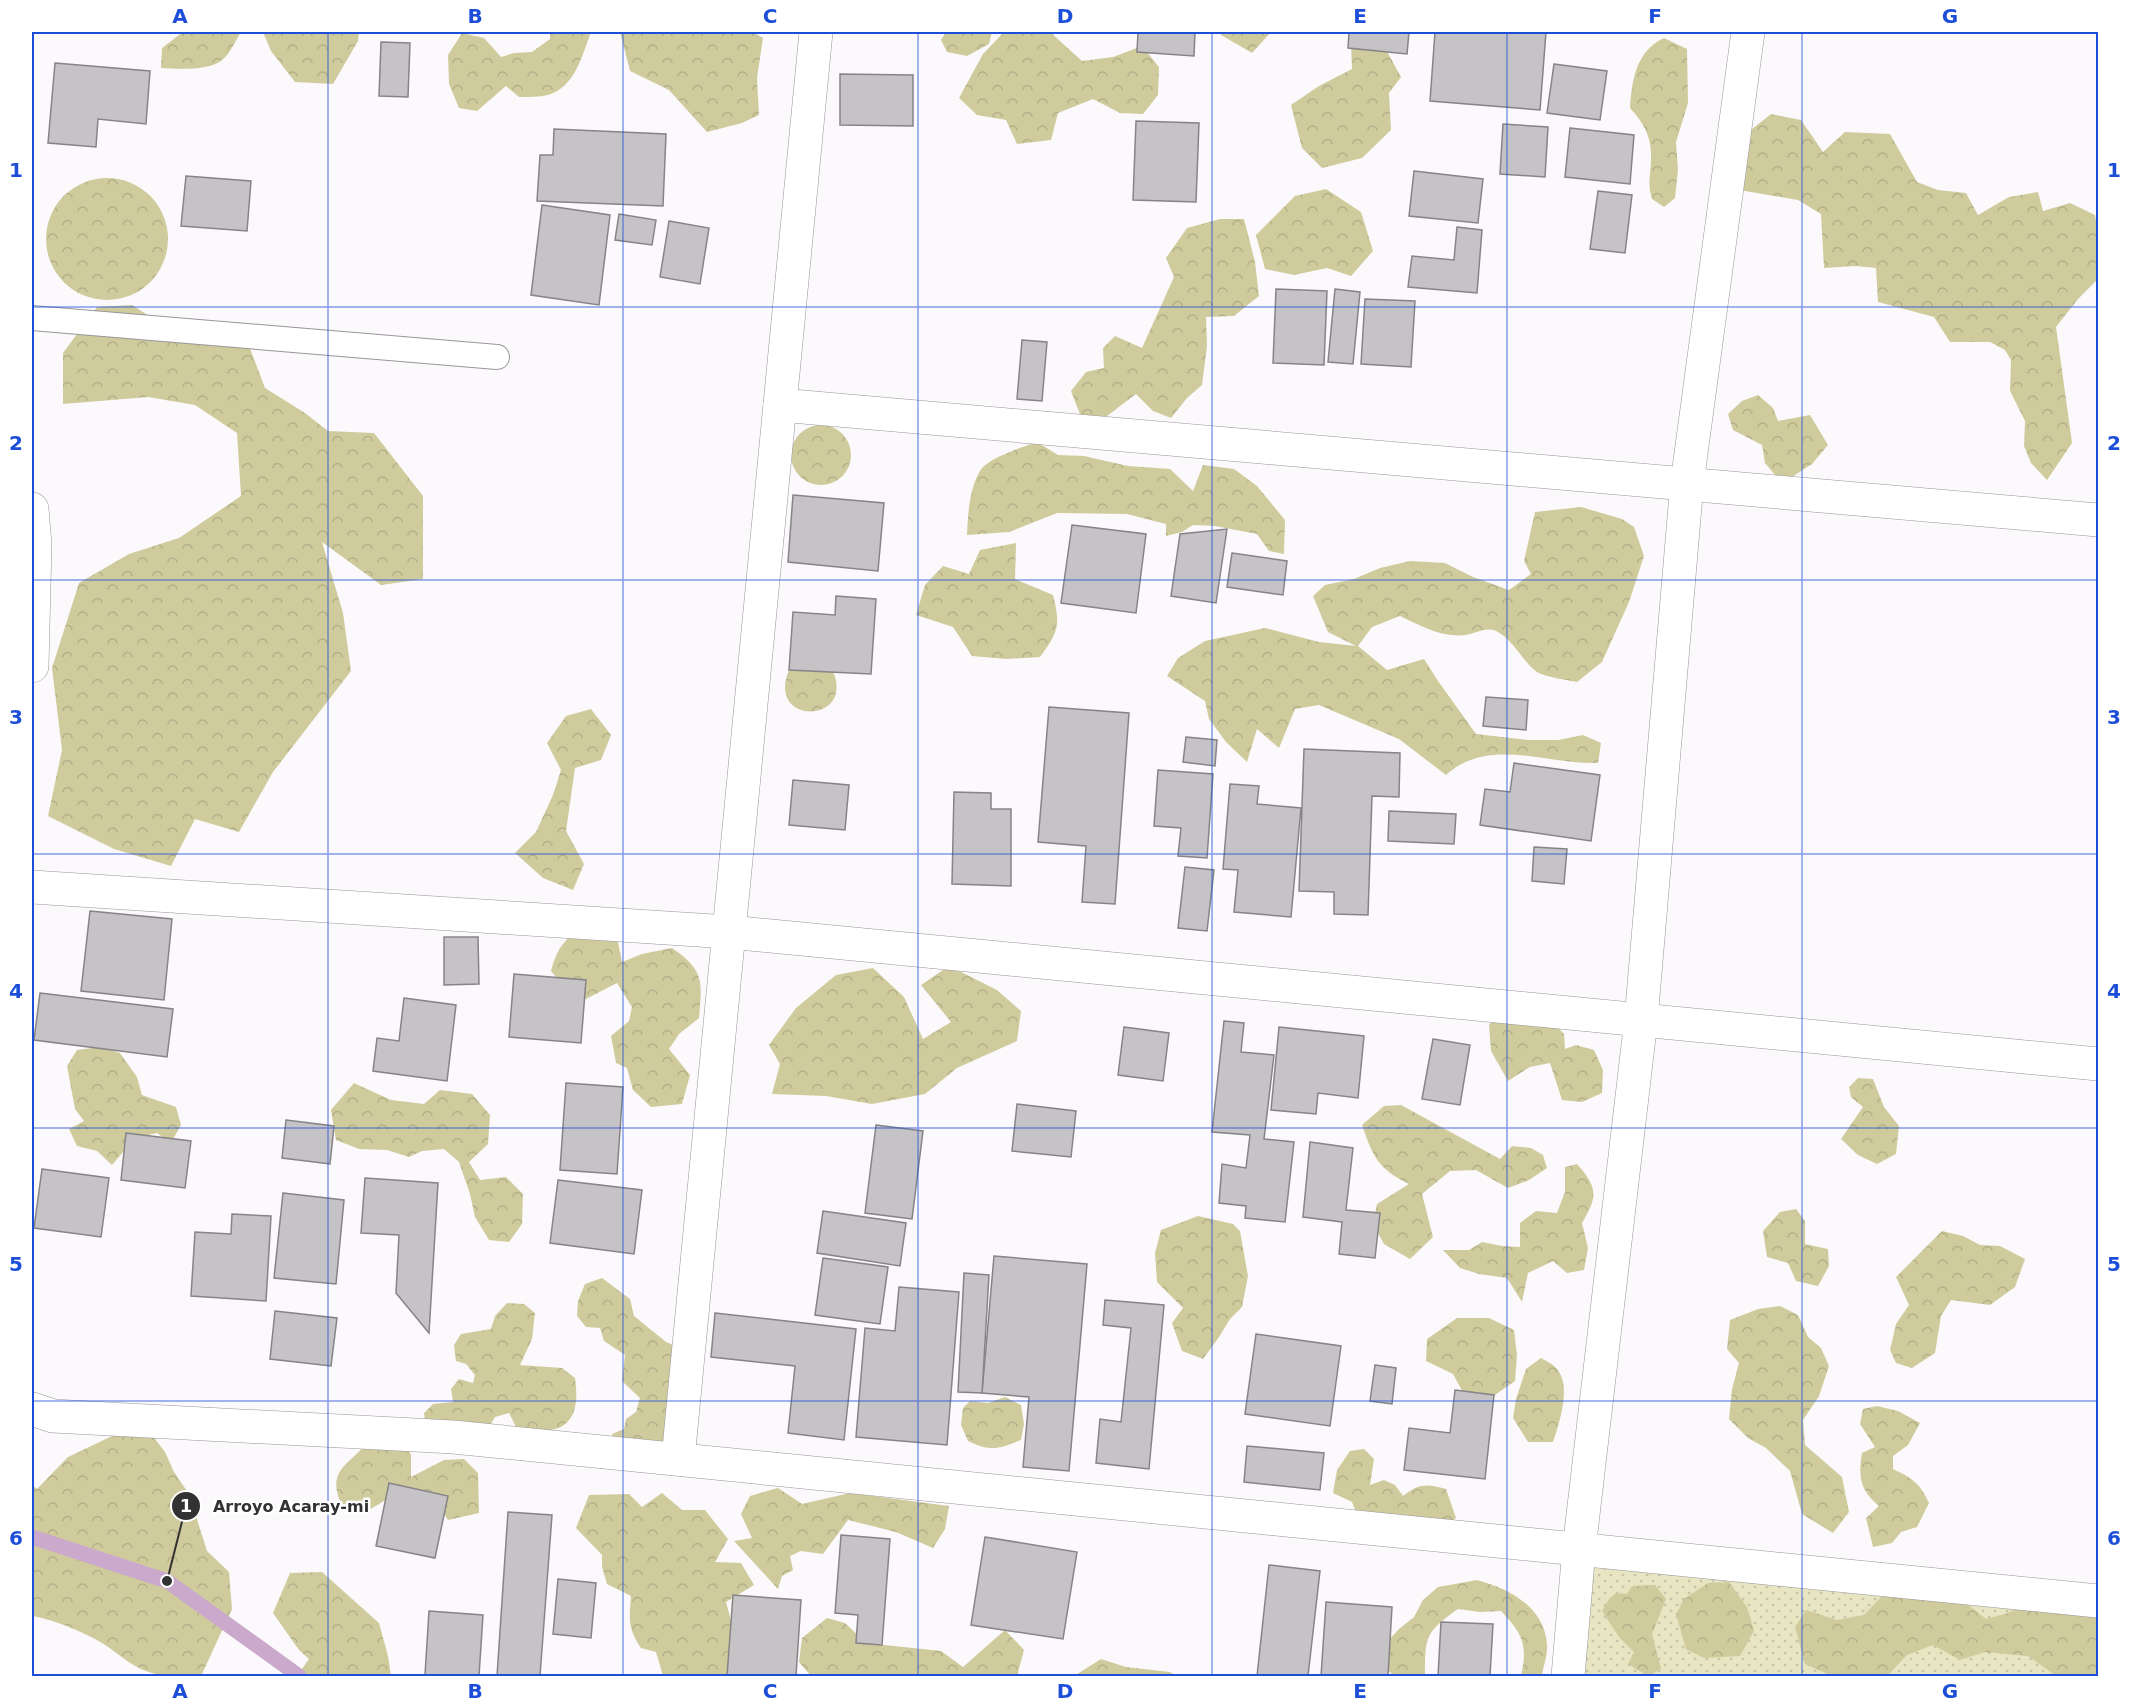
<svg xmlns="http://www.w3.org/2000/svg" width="2130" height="1708" font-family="'DejaVu Sans',sans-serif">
  <defs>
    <pattern id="grass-dots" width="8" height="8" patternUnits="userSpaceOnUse" patternTransform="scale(1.5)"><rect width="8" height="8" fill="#e8e5c3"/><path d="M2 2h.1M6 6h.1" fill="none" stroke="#c7c5a8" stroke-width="1.8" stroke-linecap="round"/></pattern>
    <pattern id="forest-crowns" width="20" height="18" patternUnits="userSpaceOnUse" patternTransform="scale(1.5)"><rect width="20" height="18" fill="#d0cb9d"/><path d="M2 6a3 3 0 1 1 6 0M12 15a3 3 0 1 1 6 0" fill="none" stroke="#b3af88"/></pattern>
  </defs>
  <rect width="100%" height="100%" fill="#fbf9fb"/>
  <polygon fill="url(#grass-dots)" points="1589,1559 1987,1607 2090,1614 2081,1676 1581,1676"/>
  <g fill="url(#forest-crowns)">
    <path d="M 183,32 L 241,32 C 236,40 230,54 222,60 C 209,71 177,69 161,68 L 162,48 Z"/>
    <polygon points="263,32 359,32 358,41 333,84 295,82 271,51"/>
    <path d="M 550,32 L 591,32 C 582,56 575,87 548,95 C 539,97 528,97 519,97 L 506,86 L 477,111 L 459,108 L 449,84 L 448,55 L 462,33 L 484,38 L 501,57 L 514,53 L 532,52 L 550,39 Z"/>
    <polygon points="620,32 753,32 763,38 757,78 759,115 742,123 707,132 669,90 630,71"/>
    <polygon points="946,32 992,32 989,44 967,56 947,52 941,40"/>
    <polygon points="1004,32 1050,32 1082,61 1113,57 1142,46 1159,67 1158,95 1143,114 1120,113 1093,99 1058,113 1051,140 1017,144 1006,120 977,115 959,98 983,54"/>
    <polygon points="1220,32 1271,32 1252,53 1221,35"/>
    <path d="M 1664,38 L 1687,49 L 1688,103 L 1676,142 L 1678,170 L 1675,198 L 1664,207 L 1652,199 C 1647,180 1651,176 1651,158 C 1652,137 1643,122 1630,108 C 1632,80 1636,51 1664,38 Z"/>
    <polygon points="1351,44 1384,46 1401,77 1389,93 1391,130 1362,158 1322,168 1302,148 1291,105 1319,86 1352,69"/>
    <polygon points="1771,114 1801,120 1823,152 1845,132 1890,134 1917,182 1938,190 1966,193 1978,215 2009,197 2038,192 2043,211 2070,203 2095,215 2098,233 2098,279 2078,299 2056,327 2072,443 2047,480 2031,463 2024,446 2025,421 2010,391 2011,360 2005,350 1990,342 1950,342 1934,317 1878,302 1876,268 1856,266 1824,268 1821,214 1798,200 1739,190 1747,133"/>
    <circle cx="107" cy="239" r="61"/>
    <polygon points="1326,189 1361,212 1373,251 1351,276 1327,268 1294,275 1265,269 1256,235 1295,196"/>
    <polygon points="1220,219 1244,219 1255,262 1259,296 1234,316 1206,317 1207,346 1202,385 1187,398 1171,418 1153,411 1136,394 1099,422 1083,422 1071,391 1086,372 1104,368 1103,348 1115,336 1142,348 1174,277 1166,258 1187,228"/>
    <polygon points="132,305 182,337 240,322 265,388 305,413 328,431 374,433 423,496 423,579 381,585 322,542 343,613 351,671 273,772 239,832 195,819 171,866 114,849 48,816 62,750 52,668 79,583 129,554 179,538 241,496 237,433 195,405 148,397 63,404 63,353 97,307"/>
    <polygon points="1758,395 1773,408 1778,421 1810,415 1828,445 1812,464 1792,477 1775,475 1765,463 1762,445 1733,430 1728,414 1742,401"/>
    <circle cx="821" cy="455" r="30"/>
    <path d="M 1037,442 L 1058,455 L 1084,456 L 1128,466 L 1170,469 L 1193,491 L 1203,465 L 1234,469 L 1257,486 L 1285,520 L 1284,554 L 1269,551 L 1257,534 L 1215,526 L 1193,525 L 1182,532 L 1166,536 L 1166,524 L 1127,514 L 1057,513 L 1009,532 L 967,535 C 968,514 969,490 980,471 C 987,458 1023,447 1037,442 Z"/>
    <path d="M 1581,507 L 1622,519 L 1634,527 L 1644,556 L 1629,602 L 1602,662 L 1577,682 C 1567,680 1545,677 1537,672 C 1523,662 1514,641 1498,632 C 1487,626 1477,633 1466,635 C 1442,638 1421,626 1400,616 L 1372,627 L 1358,646 L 1387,670 L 1424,659 L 1438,681 L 1476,734 L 1528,740 L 1558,740 L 1583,735 L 1601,743 L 1598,763 C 1548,765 1489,736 1446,775 L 1399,739 L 1319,705 L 1295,709 L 1279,748 L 1257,729 L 1247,762 L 1226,742 L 1209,719 L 1205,701 L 1167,676 L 1178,658 L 1205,641 L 1265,628 L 1319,642 L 1356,646 L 1328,632 L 1313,596 L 1325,585 L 1354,579 L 1380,568 L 1410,561 L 1445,563 L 1473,577 L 1509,590 L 1531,574 L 1524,561 L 1535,512 Z"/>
    <path d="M 1016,543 L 1015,579 L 1053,595 C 1061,625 1058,633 1040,657 L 1006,659 L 972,656 L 953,627 L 916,615 L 925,585 L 943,566 L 969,574 L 980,550 Z"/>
    <path d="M 832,669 C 858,724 765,727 789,670 Z"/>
    <polygon points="591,709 611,735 601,760 575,768 566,831 584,864 573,890 543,878 515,853 536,832 553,795 561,770 547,743 566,716"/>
    <path d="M 594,926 L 618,942 L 622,962 L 642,954 L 672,948 C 705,971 702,981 699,1018 L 679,1034 L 669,1049 L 690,1075 L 682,1104 L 651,1107 L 633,1090 L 627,1068 L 616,1063 L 611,1036 L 629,1021 L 632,1007 L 617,983 L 584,1000 L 567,990 L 551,971 C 558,945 567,934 594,926 Z"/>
    <polygon points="949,966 997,990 1021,1011 1017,1041 957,1068 925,1094 872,1104 826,1096 772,1094 780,1064 769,1045 796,1008 836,975 873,968 904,997 923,1039 951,1022 921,985"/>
    <polygon points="1506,1007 1527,1012 1530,1026 1552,1021 1564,1034 1565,1049 1576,1045 1594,1050 1603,1070 1602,1093 1582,1102 1562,1100 1550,1063 1530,1067 1508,1081 1491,1051 1489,1025"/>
    <polygon points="100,1047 120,1053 137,1077 142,1095 176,1107 181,1125 171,1143 157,1133 135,1138 112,1165 97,1151 77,1146 69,1129 84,1121 75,1109 67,1066 77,1050"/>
    <polygon points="1858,1078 1873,1079 1884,1107 1899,1126 1896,1154 1877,1164 1858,1155 1841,1139 1863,1107 1851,1097 1849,1087"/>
    <polygon points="354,1083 391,1100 424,1104 440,1090 472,1094 490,1115 488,1144 469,1162 480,1180 506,1177 523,1194 522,1224 509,1242 489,1240 475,1217 470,1194 459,1162 444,1149 422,1151 409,1157 387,1150 359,1149 336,1140 331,1110"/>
    <path d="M 1401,1105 L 1500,1159 L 1512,1146 L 1531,1148 L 1543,1155 L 1547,1168 L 1529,1180 L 1508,1188 L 1476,1170 L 1450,1171 L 1422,1194 L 1433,1237 L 1410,1259 L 1384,1244 L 1373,1224 L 1377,1204 L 1409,1184 C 1378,1169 1373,1157 1362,1125 L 1384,1106 Z"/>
    <path d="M 1577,1164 C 1598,1188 1598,1196 1582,1223 L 1588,1248 L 1584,1270 L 1567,1273 L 1553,1261 L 1528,1273 L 1522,1302 L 1507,1278 L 1479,1274 L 1460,1268 L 1443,1250 L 1469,1250 L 1482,1242 L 1502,1246 L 1520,1247 L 1520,1223 L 1536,1211 L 1557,1213 L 1565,1192 L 1565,1167 Z"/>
    <polygon points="1796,1209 1805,1221 1805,1244 1828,1249 1829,1266 1818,1286 1796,1281 1788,1263 1767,1257 1763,1231 1780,1212"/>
    <polygon points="1198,1216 1233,1224 1240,1231 1248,1276 1242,1307 1230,1319 1219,1337 1203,1359 1182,1351 1172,1323 1183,1308 1157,1282 1155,1253 1161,1230"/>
    <polygon points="1942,1231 1963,1236 1980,1245 2000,1246 2025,1259 2015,1287 1990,1305 1951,1300 1941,1316 1935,1353 1912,1368 1896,1363 1890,1350 1896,1324 1909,1305 1896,1277"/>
    <polygon points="602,1278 630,1299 634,1316 666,1342 676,1346 684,1442 616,1449 612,1434 624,1429 626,1419 636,1412 640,1398 622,1381 625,1355 604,1341 600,1328 586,1327 577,1316 578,1301 585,1284"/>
    <path d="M 507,1303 L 524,1304 L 535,1313 L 532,1339 L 520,1365 L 562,1368 L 575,1378 C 582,1426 560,1438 516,1427 L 509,1413 L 495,1417 C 479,1444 479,1457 443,1453 L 426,1428 L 424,1413 L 433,1404 L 453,1402 L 451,1389 L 459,1379 L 473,1383 L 475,1375 L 466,1364 L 456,1361 L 454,1345 L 461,1334 L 491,1329 L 495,1316 Z"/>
    <polygon points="1780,1306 1798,1315 1808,1337 1821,1348 1829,1366 1819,1396 1803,1420 1805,1445 1842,1477 1849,1512 1833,1533 1802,1514 1790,1471 1766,1448 1748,1438 1729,1419 1732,1389 1739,1363 1727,1349 1730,1320 1758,1309"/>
    <polygon points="1457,1318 1489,1318 1514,1330 1517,1355 1515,1381 1492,1397 1465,1396 1453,1374 1426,1361 1427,1339"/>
    <path d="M 1541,1358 C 1546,1361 1553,1364 1557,1369 C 1572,1387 1559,1423 1553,1442 L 1528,1442 L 1513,1418 L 1516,1399 L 1526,1369 Z"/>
    <path d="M 1005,1397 L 1021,1405 L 1024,1424 L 1021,1440 C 999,1449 991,1452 968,1441 L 961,1425 L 963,1408 L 970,1401 L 988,1403 Z"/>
    <path d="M 1877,1406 L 1898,1411 L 1920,1423 L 1908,1445 L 1893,1456 L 1893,1469 C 1912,1478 1920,1483 1929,1503 L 1917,1527 L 1901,1532 L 1892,1543 L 1873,1547 L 1866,1518 L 1879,1506 C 1860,1490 1858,1477 1862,1453 L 1875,1447 L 1860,1424 L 1863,1409 Z"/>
    <path d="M 129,1428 L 152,1435 L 165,1452 L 174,1472 L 189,1494 L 207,1551 L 229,1572 L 232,1609 L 202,1674 C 193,1677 184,1676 175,1676 C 132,1676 122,1651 89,1636 C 71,1627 50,1619 32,1616 L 32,1485 L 37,1489 L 68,1457 Z"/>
    <path d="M 367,1443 L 399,1443 L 411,1454 L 411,1477 L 444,1460 L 464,1459 L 478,1473 L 479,1513 L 448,1520 L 432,1495 L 387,1499 L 364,1513 L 341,1504 C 327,1469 347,1467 367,1443 Z"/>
    <path d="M 1364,1449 L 1374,1459 L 1370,1485 L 1384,1480 L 1395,1485 L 1403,1496 C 1420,1483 1426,1484 1446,1489 L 1456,1518 L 1437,1530 L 1360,1523 L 1352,1502 L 1333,1493 L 1337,1470 L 1350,1451 Z"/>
    <polygon points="778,1488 802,1504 850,1493 949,1506 945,1529 933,1548 896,1532 848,1520 823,1554 801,1551 790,1556 793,1570 782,1576 778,1589 734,1541 752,1538 741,1514 750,1496"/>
    <path d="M 662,1493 L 682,1510 L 705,1510 L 728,1539 L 715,1562 L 741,1563 L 754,1585 L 726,1602 L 732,1624 L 729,1676 L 663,1676 L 656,1652 L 641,1648 C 628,1629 629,1619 631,1596 L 607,1584 L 602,1567 L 602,1555 L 576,1528 L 589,1495 L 629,1494 L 642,1507 Z"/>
    <polygon points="322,1572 379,1623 388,1656 391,1676 297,1676 309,1659 299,1650 273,1613 290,1573"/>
    <path d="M 1477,1580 C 1510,1589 1544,1607 1547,1644 C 1548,1655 1543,1666 1542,1676 L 1521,1676 C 1528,1645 1523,1634 1501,1611 L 1480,1612 L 1458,1609 C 1425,1632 1425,1637 1425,1676 L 1394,1676 L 1379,1661 L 1385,1644 L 1399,1629 L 1414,1617 L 1423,1600 L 1438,1587 Z"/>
    <polygon points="1729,1582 1747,1607 1754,1631 1740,1656 1704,1658 1686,1649 1676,1614 1684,1599 1708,1583"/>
    <polygon points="1655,1585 1666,1599 1652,1634 1661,1669 1648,1676 1628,1664 1634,1652 1619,1637 1602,1611 1609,1599 1616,1593 1627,1594 1632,1586"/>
    <polygon points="1882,1596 1916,1598 1967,1604 1986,1619 2008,1613 2031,1601 2098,1602 2098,1676 2056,1676 2028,1656 1985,1652 1960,1660 1933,1645 1907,1655 1889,1674 1891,1676 1832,1676 1805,1664 1795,1627 1806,1610 1837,1620 1864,1615"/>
    <polygon points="827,1618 845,1623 866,1643 941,1651 963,1667 1005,1630 1024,1650 1018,1672 1019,1676 811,1676 799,1662 802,1638"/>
    <polygon points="1101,1659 1126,1667 1170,1672 1177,1676 1074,1676"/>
  </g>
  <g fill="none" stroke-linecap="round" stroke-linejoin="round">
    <polyline stroke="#cba9cd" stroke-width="15" points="32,1537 167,1581 299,1676"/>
  </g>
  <g fill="#c5c3c5" stroke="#868486" stroke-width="1.5">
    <polygon points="1138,32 1195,32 1194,56 1137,52"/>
    <polygon points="1349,32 1409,32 1407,54 1348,48"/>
    <polygon points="1435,32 1546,32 1540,110 1430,101"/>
    <polygon points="381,42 410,43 408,97 379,96"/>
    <polygon points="55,63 150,71 146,124 98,119 96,147 48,143"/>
    <polygon points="1554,64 1607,71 1600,120 1547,113"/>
    <polygon points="840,74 913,75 913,126 840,125"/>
    <polygon points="1136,121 1199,123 1196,202 1133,200"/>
    <polygon points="1503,124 1548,127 1545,177 1500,174"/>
    <polygon points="1570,128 1634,135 1630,184 1565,177"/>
    <polygon points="554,129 666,134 663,206 537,201 540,155 553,155"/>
    <polygon points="1414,171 1483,179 1478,223 1409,216"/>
    <polygon points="186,176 251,181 247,231 181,226"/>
    <polygon points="1598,191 1632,195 1625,253 1590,249"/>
    <polygon points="542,205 610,215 599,305 531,295"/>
    <polygon points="619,214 656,220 652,245 615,240"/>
    <polygon points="669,221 709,228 700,284 660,277"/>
    <polygon points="1457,227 1482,230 1477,293 1408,287 1412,256 1454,260"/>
    <polygon points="1276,289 1327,291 1324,365 1273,363"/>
    <polygon points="1335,289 1360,292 1353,364 1328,362"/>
    <polygon points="1365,299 1415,301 1411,367 1361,364"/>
    <polygon points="1022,340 1047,342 1042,401 1017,399"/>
    <polygon points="793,495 884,503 878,571 788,562"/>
    <polygon points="1072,525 1146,534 1136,613 1061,603"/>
    <polygon points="1227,529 1216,603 1171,596 1180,534"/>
    <polygon points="1232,553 1287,561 1283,595 1227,587"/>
    <polygon points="836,596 876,599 871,674 789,670 793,612 835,615"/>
    <polygon points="1486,697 1528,700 1526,730 1483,726"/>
    <polygon points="1049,707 1129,713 1115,904 1082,902 1086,846 1038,842"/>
    <polygon points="1186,737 1217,740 1215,766 1183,762"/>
    <polygon points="1304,749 1400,753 1399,797 1372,796 1368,915 1334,914 1334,892 1299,891"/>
    <polygon points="1514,763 1600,775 1591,841 1480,825 1485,789 1510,792"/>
    <polygon points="1158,770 1213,774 1207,858 1178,856 1181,828 1154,826"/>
    <polygon points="793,780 849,785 845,830 789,825"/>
    <polygon points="1230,784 1259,786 1257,804 1301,808 1291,917 1234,912 1238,870 1223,869"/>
    <polygon points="954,792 991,793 991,809 1011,809 1011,886 952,884"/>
    <polygon points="1389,811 1456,814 1454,844 1388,841"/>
    <polygon points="1534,847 1567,849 1564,884 1532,881"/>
    <polygon points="1185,867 1214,870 1207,931 1178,928"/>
    <polygon points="90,911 172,919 164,1000 81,991"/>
    <polygon points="444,937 478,937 479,984 444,985"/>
    <polygon points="514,974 586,980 581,1043 509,1037"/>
    <polygon points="40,993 173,1009 167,1057 34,1040"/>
    <polygon points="404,998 456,1005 447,1081 373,1071 377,1038 399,1041"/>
    <polygon points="1224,1021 1244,1023 1241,1052 1274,1055 1264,1139 1294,1142 1285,1222 1245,1218 1246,1206 1219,1203 1222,1164 1246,1168 1250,1135 1212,1132"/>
    <polygon points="1124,1027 1169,1033 1163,1081 1118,1075"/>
    <polygon points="1279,1027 1364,1036 1358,1098 1318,1093 1316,1114 1271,1110"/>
    <polygon points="1433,1039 1470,1045 1460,1105 1422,1099"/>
    <polygon points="566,1083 623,1087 617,1174 560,1170"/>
    <polygon points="1017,1104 1076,1111 1071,1157 1012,1151"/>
    <polygon points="286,1120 334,1126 330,1164 282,1158"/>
    <polygon points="876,1125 923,1131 912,1219 865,1213"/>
    <polygon points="126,1133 191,1141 185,1188 121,1180"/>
    <polygon points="1310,1142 1353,1148 1346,1210 1380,1213 1375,1258 1339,1254 1342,1222 1303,1217"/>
    <polygon points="42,1169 109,1178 101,1237 34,1228"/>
    <polygon points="365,1178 438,1183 429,1333 396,1293 399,1235 361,1233"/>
    <polygon points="558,1180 642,1190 634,1254 550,1243"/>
    <polygon points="283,1193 344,1200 336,1284 274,1278"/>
    <polygon points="823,1211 906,1223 900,1266 817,1253"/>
    <polygon points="232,1214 271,1216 266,1301 191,1296 195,1232 231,1234"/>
    <polygon points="994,1256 1087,1264 1069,1471 1023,1467 1029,1397 982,1393"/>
    <polygon points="823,1258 888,1267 880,1324 815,1315"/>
    <polygon points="964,1273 989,1275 982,1393 958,1392"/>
    <polygon points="899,1287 959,1292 947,1445 856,1437 865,1328 895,1331"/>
    <polygon points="1105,1300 1164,1305 1149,1469 1096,1463 1100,1419 1121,1422 1131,1328 1103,1325"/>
    <polygon points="275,1311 337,1318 331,1366 270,1359"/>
    <polygon points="715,1313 856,1329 844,1440 788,1433 795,1366 711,1357"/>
    <polygon points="1256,1334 1341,1346 1330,1426 1245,1414"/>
    <polygon points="1375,1365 1396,1368 1392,1404 1370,1401"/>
    <polygon points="1455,1390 1494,1395 1485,1479 1404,1470 1409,1428 1450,1433"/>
    <polygon points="1247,1446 1324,1453 1320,1490 1244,1482"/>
    <polygon points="389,1483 448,1496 435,1558 376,1546"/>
    <polygon points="508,1512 552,1515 540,1676 497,1676"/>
    <polygon points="841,1535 890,1539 882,1645 856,1643 858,1615 835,1613"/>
    <polygon points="985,1537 1077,1552 1063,1639 971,1625"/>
    <polygon points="1269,1565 1320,1571 1308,1676 1257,1676"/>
    <polygon points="558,1579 596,1583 591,1638 553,1634"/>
    <polygon points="733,1595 801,1600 796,1676 727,1676"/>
    <polygon points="1326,1602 1392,1607 1388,1676 1321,1676"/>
    <polygon points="429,1611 483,1615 479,1676 425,1675"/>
    <polygon points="1441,1622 1493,1624 1490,1676 1438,1676"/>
  </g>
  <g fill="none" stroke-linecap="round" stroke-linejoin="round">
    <g stroke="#989698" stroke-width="26">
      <polyline id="lane" points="32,318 497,357"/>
    </g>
    <g stroke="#989698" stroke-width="34">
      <g id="street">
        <polyline points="780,405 2098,520"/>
        <polyline points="32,509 35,545 32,666"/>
        <polyline points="32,887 729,932 2098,1064"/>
        <polyline points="32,1409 53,1416 453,1437 2098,1601"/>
        <polyline points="678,1459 816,32"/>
        <polyline points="1568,1676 1579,1549 1641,1020 1687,483 1748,32"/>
      </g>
    </g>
    <use href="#lane" stroke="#fff" stroke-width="24"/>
    <use href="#street" stroke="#fff" stroke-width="33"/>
  </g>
  <path fill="none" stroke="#1d4ed8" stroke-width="1.5" stroke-opacity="0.55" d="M 328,32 L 328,1676M 623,32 L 623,1676M 918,32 L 918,1676M 1212,32 L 1212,1676M 1507,32 L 1507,1676M 1802,32 L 1802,1676M 32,307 L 2098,307M 32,580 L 2098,580M 32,854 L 2098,854M 32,1128 L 2098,1128M 32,1401 L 2098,1401"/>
  <path fill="none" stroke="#333233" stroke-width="2" d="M167 1581L186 1506"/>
  <g fill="#333233" stroke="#fff" stroke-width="2">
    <circle cx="167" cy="1581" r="6"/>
    <circle cx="186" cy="1506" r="15"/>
  </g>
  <g font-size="18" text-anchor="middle" font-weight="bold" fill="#fff">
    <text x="186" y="1512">1</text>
  </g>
  <g font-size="16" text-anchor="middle" font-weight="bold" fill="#333233" stroke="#fff" stroke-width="5" stroke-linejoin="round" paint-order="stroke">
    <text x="291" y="1512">Arroyo Acaray-mi</text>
  </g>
  <rect width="2130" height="1708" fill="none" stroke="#ffffff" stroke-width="66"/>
  <rect x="33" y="33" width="2064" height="1642" fill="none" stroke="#1d4ed8" stroke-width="2"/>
  <g font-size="20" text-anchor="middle" font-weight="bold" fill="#1d4ed8">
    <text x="180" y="23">A</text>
    <text x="475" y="23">B</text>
    <text x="770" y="23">C</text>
    <text x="1065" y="23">D</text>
    <text x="1360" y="23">E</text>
    <text x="1655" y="23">F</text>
    <text x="1950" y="23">G</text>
    <text x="16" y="177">1</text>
    <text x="2114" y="177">1</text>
    <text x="16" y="450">2</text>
    <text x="2114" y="450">2</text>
    <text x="16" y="724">3</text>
    <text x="2114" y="724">3</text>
    <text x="16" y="998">4</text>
    <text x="2114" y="998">4</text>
    <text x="16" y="1271">5</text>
    <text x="2114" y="1271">5</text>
    <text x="16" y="1545">6</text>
    <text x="2114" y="1545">6</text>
    <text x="180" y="1698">A</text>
    <text x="475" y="1698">B</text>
    <text x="770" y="1698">C</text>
    <text x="1065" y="1698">D</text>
    <text x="1360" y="1698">E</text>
    <text x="1655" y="1698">F</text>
    <text x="1950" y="1698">G</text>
  </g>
</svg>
